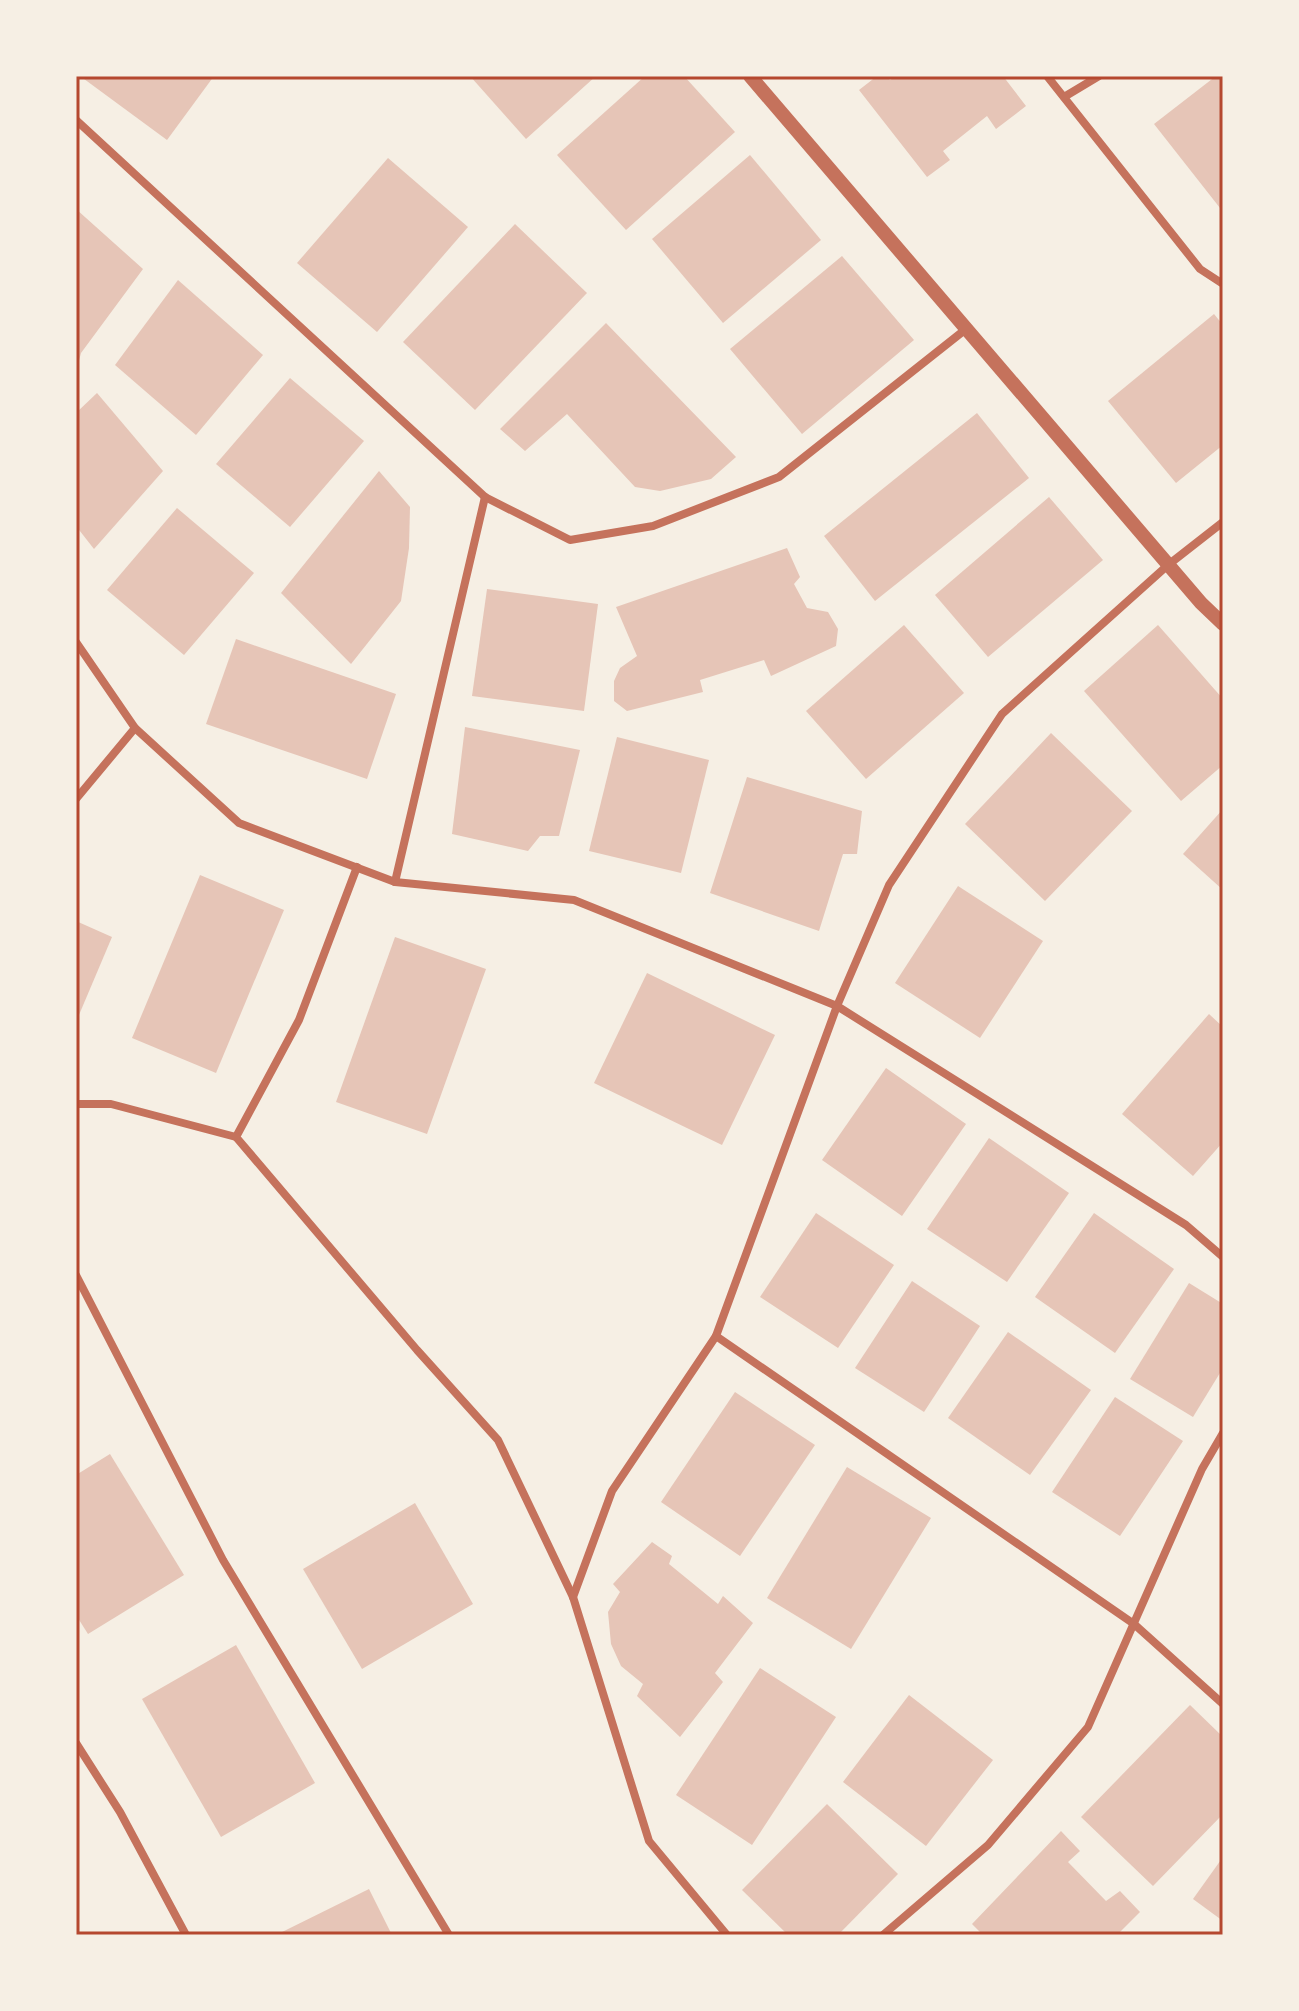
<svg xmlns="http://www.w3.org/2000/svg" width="1299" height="2011" font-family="'IBM Plex Sans',sans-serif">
  <rect width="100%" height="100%" fill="#f6efe4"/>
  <g fill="#e6c5b7">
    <polygon points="80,76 214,76 167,140"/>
    <polygon points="470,76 596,76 526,139"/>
    <polygon points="645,76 684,76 735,132 626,230 557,155"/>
    <polygon points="877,76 887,76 890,80 896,76 1003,76 1026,106 996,129 987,116 943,151 950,160 927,177 859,90"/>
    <polygon points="1216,76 1223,76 1223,205 1220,208 1154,124"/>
    <polygon points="750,155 821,240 723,323 652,239"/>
    <polygon points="388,158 468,227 377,332 297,263"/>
    <polygon points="76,209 143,269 81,353 77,368"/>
    <polygon points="515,224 587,293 475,410 403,342"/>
    <polygon points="842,256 914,340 802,434 730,349"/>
    <polygon points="178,280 263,355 196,435 115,365"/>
    <polygon points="1214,314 1223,325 1223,445 1176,483 1108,401"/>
    <polygon points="606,323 736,457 711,479 660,491 635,487 567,414 525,451 500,429"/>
    <polygon points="290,378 364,441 290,527 216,464"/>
    <polygon points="97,393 163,471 94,549 76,526 76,413"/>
    <polygon points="977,413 1029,478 875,601 824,536"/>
    <polygon points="379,471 410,507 409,548 401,601 351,664 281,593"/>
    <polygon points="1049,497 1103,560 988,657 935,595"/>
    <polygon points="177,508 254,573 184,655 107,590"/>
    <polygon points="787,548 800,577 794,584 807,608 828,612 838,629 836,646 771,676 764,660 700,680 703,692 627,711 614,701 614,681 620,668 637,656 616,607"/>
    <polygon points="487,589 598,604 584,711 472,696"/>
    <polygon points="904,625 964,693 866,779 806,711"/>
    <polygon points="1158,625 1223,699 1223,765 1181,801 1084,691"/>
    <polygon points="236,639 396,694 367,779 206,724"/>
    <polygon points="465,727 580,750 559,836 540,836 528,851 452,834"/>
    <polygon points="1051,733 1132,811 1045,901 965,824"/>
    <polygon points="617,737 709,760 681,873 589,851"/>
    <polygon points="747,777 862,811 857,854 843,854 819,931 710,893"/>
    <polygon points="1223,809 1223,890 1183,854"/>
    <polygon points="200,875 284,910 216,1073 132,1038"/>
    <polygon points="958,886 1043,941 980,1038 895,983"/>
    <polygon points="76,921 112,937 76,1022"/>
    <polygon points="395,937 486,969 427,1134 336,1102"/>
    <polygon points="647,973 775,1035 722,1145 594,1083"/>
    <polygon points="1209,1014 1223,1027 1223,1142 1193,1176 1122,1114"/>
    <polygon points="886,1068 966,1124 902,1216 822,1160"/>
    <polygon points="989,1138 1069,1193 1007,1282 927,1229"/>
    <polygon points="816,1213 894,1265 838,1348 760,1297"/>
    <polygon points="1094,1213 1174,1269 1115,1353 1035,1297"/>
    <polygon points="912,1281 980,1326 924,1412 855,1368"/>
    <polygon points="1189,1283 1223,1304 1223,1368 1193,1417 1130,1379"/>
    <polygon points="1008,1332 1091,1390 1030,1475 948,1418"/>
    <polygon points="735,1392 815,1445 740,1556 661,1502"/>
    <polygon points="1115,1397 1183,1441 1120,1536 1052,1492"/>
    <polygon points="110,1454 184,1575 88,1634 76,1615 76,1475"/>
    <polygon points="847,1467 931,1518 851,1649 767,1598"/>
    <polygon points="415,1503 473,1604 362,1669 303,1569"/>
    <polygon points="652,1542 672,1556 669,1564 718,1604 723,1596 753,1623 715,1673 723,1682 680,1737 637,1696 643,1684 621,1666 611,1644 608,1612 620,1592 613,1584"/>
    <polygon points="236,1645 315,1783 221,1837 142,1699"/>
    <polygon points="760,1668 836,1717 752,1845 676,1795"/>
    <polygon points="909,1695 993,1760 926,1846 843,1782"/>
    <polygon points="1190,1705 1223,1737 1223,1814 1153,1886 1081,1817"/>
    <polygon points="827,1804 898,1874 838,1935 788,1935 742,1890"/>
    <polygon points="1061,1831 1080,1851 1068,1862 1106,1901 1120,1891 1140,1912 1117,1935 983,1935 972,1924"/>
    <polygon points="1223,1857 1223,1921 1193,1899"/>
    <polygon points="369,1889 392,1935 276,1935"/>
  </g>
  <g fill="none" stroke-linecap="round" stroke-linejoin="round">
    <g stroke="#c5725c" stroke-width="8">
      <polyline points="1047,76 1200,269 1223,284"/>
      <polyline points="1064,97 1099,76"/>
      <polyline points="76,120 485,497 570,540 653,526 779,477 966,329"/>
      <polyline points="76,642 135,728 239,823 395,882 574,900 837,1006 1186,1225 1223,1257"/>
      <polyline points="76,799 135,728"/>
      <polyline points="357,867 299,1020 236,1137 417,1350 498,1440 573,1597 649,1841 727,1935"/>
      <polyline points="395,882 485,497"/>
      <polyline points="76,1104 111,1104 236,1137"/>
      <polyline points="76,1275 223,1560 449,1935"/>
      <polyline points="716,1336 1134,1624 1223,1704"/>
      <polyline points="573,1597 612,1491 716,1336 837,1006 889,885 1002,714 1168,565 1223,522"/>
      <polyline points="76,1743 120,1812 186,1935"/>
      <polyline points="883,1935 988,1845 1088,1727 1202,1469 1223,1433"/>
    </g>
    <polyline stroke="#c5725c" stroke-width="14" points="750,76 1201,603 1223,624"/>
  </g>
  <rect width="1299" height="2011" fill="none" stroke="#f6efe4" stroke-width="156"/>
  <rect x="78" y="78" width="1143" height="1855" fill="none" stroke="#b5482f" stroke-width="3"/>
</svg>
